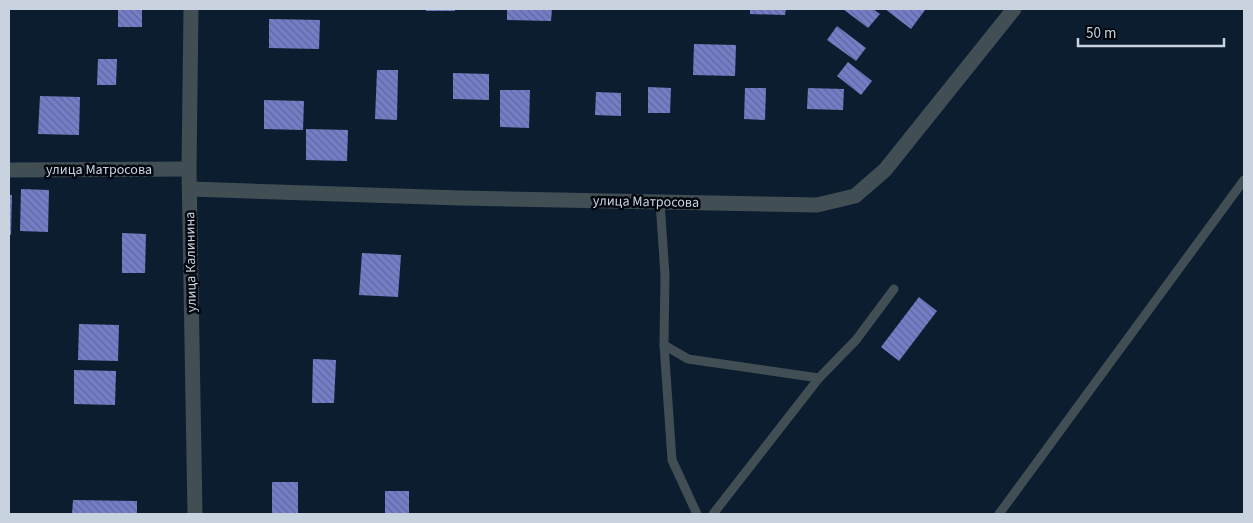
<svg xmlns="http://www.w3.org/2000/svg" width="1253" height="523" font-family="'Source Sans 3',sans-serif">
  <defs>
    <pattern id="building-back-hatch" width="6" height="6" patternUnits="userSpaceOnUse" patternTransform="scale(1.25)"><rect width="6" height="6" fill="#757dc7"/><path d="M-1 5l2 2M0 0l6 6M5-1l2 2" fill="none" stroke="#616799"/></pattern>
  </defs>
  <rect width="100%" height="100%" fill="#0c1d2f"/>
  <g fill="url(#building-back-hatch)">
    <rect x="118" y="9" width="24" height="18"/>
    <rect x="426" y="9" width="29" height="2"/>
    <polygon points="507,9 552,9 551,21 507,20"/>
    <polygon points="750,9 786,9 785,15 750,14"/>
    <polygon points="843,9 873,9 880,14 868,28"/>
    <polygon points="885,9 924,9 925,10 911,29"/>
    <polygon points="269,19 320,20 319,49 269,48"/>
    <polygon points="837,26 866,48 856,61 827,40"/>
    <polygon points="694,44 736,45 735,76 693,75"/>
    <polygon points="98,59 117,59 116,85 97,85"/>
    <polygon points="848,62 872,81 861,95 837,76"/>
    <polygon points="377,70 398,70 397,120 375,119"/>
    <polygon points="453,73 489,74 489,100 453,99"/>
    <polygon points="648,87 671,88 670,113 648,113"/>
    <polygon points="745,88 766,88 765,120 744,119"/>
    <polygon points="808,88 844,89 843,110 807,109"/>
    <polygon points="500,90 530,90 529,128 500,127"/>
    <polygon points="596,92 621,93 621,116 595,115"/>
    <polygon points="40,96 80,97 79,135 38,134"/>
    <polygon points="264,100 304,101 303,130 264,129"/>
    <polygon points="306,129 348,130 347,161 306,160"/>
    <polygon points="21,189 49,190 48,232 20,231"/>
    <polygon points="9,195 12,195 11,235 9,235"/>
    <polygon points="122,233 146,234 145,273 122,273"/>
    <polygon points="362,253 401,255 398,297 359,295"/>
    <polygon points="919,297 937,311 899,361 881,347"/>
    <polygon points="79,324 119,325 118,361 78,360"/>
    <polygon points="313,359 336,360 334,403 312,403"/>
    <polygon points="74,370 116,371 115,405 74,404"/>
    <rect x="272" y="482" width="26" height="32"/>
    <rect x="385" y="491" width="24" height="23"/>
    <polygon points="73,500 137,501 137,514 72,514"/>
  </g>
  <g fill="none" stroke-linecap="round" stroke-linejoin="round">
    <g stroke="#414e54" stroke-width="9">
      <polyline points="660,202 665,275 664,345 672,460 697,514"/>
      <polyline points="664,345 688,359 819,378 856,340 894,289"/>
      <polyline points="713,514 819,378"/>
      <polyline points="999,514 1244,180"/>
    </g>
    <g stroke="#414e54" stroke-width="15">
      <polyline points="191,9 189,169 195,514"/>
      <polyline points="9,170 189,169"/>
      <polyline points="190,189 460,198 817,205 855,196 885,170 1014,9"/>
    </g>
  </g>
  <g text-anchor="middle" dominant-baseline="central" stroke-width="5" stroke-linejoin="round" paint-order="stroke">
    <g font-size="14" fill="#c8d3df" stroke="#02070e">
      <text x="99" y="170">улица Матросова</text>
      <text transform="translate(646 202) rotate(1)">улица Матросова</text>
      <text transform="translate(191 262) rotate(-91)">улица Калинина</text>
    </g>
  </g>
  <rect width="1253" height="523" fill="none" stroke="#c8d3df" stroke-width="20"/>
  <path d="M1078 38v8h146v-8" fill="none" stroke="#c8d3df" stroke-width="2.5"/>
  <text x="1086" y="38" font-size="15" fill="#c8d3df" stroke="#02070e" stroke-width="4" paint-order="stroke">50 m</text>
</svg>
